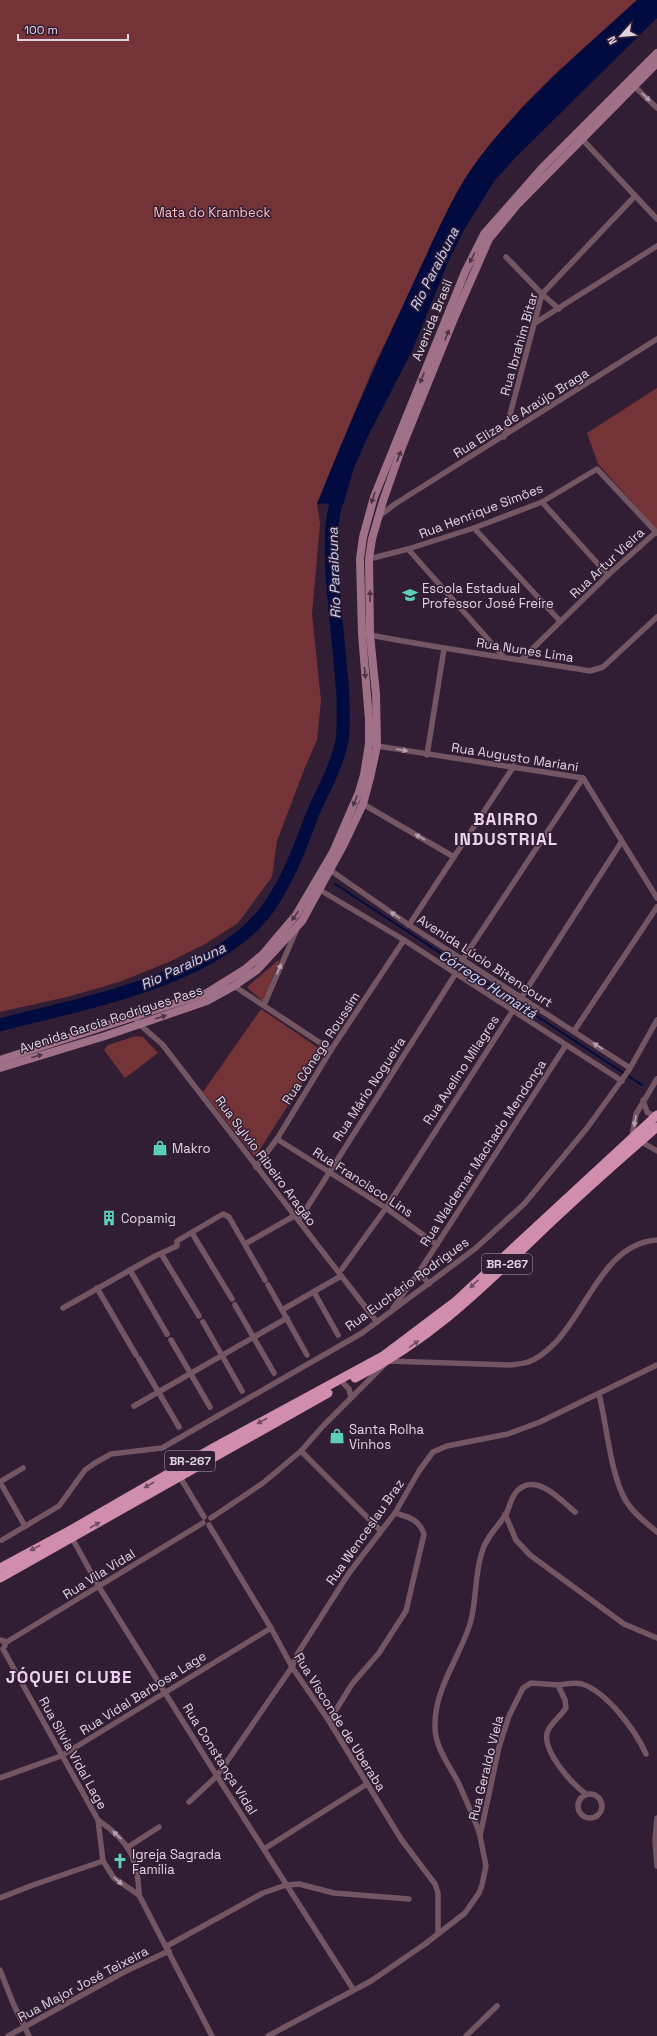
<svg xmlns="http://www.w3.org/2000/svg" width="657" height="2036" font-family="'Space Grotesk',sans-serif">
  <rect width="100%" height="100%" fill="#311e34"/>
  <g fill="#743437">
    <polygon points="0,0 637,0 557,72 522,107 480,157 423,264 373,368 339,450 317,504 320,524 312,614 321,701 317,740 304,770 277,841 272,877 238,923 205,944 171,961 122,981 71,996 0,1012"/>
    <polygon points="657,388 657,530 598,464 587,433"/>
    <polygon points="280,959 263,1002 247,987"/>
    <polygon points="261,1009 323,1051 255,1157 203,1092"/>
    <polygon points="136,1036 143,1037 158,1053 125,1078 104,1050 108,1045"/>
  </g>
  <path fill="#020b3f" d="M 637,0 L 657,0 L 657,18 L 517,156 L 495,180 L 464,230 L 448,262 L 412,351 L 367,438 L 354,468 L 343,505 L 335,503 L 317,504 C 348,426 382,351 417,275 C 436,235 453,192 480,157 C 526,97 582,51 637,0 Z"/>
  <g fill="none" stroke-linecap="round" stroke-linejoin="round">
    <polyline stroke="#020b3f" stroke-width="2" points="335,884 642,1085"/>
    <path stroke="#020b3f" stroke-width="13" d="M 0,1025 C 82,1003 218,980 269,907 C 289,878 301,845 313,813 C 323,790 337,766 342,741 C 344,728 343,710 343,696 C 340,656 335,615 332,575 C 331,543 329,518 341,488"/>
    <g stroke="#745663" stroke-width="5.5">
      <polyline points="634,86 657,108"/>
      <polyline points="581,138 657,219"/>
      <polyline points="506,257 542,294 559,309"/>
      <polyline points="535,323 657,246"/>
      <polyline points="504,437 542,294 635,196"/>
      <polyline points="542,502 608,575"/>
      <polyline points="378,517 395,504 657,339"/>
      <polyline points="474,528 560,621"/>
      <polyline points="408,549 503,656"/>
      <polyline points="369,559 408,549 474,528 542,502 597,469 657,533"/>
      <path d="M 370,635 C 443,649 516,659 590,671 L 603,667 L 657,617"/>
      <polyline points="521,660 608,575 656,532"/>
      <polyline points="377,746 583,778 657,898"/>
      <polyline points="427,755 444,649"/>
      <polyline points="363,804 454,857"/>
      <polyline points="330,870 409,925 630,1068"/>
      <polyline points="320,890 404,940 622,1081"/>
      <polyline points="409,925 514,766"/>
      <polyline points="463,959 583,778"/>
      <polyline points="234,986 331,1050"/>
      <polyline points="264,1005 296,931"/>
      <polyline points="135,1017 139,1024 162,1044 377,1322"/>
      <polyline points="574,1031 657,907"/>
      <polyline points="643,1100 647,1112 656,1117"/>
      <polyline points="632,1137 636,1114 657,1079"/>
      <polyline points="277,1139 386,1208 437,1245"/>
      <polyline points="640,1141 657,1151"/>
      <polyline points="256,1167 277,1139 331,1050 404,940"/>
      <polyline points="301,1217 456,973"/>
      <polyline points="192,1233 232,1299"/>
      <polyline points="245,1244 294,1216"/>
      <polyline points="162,1255 199,1316"/>
      <polyline points="342,1269 386,1208 622,841"/>
      <polyline points="130,1270 167,1334"/>
      <polyline points="419,1272 429,1284"/>
      <polyline points="268,1285 307,1355"/>
      <polyline points="97,1288 136,1355"/>
      <polyline points="314,1292 338,1335"/>
      <polyline points="235,1305 274,1373"/>
      <polyline points="63,1308 155,1256 177,1246 177,1241 223,1214 229,1217 265,1280"/>
      <polyline points="393,1308 419,1272 566,1045"/>
      <polyline points="282,1310 341,1276"/>
      <polyline points="203,1322 242,1391"/>
      <polyline points="171,1340 210,1407"/>
      <polyline points="139,1359 179,1427"/>
      <polyline points="344,1384 349,1389 351,1397"/>
      <path d="M 599,1394 C 607,1425 610,1474 626,1501 C 633,1513 646,1523 657,1532"/>
      <polyline points="134,1406 287,1318"/>
      <polyline points="301,1451 380,1530"/>
      <polyline points="180,1477 204,1517"/>
      <polyline points="0,1482 25,1526"/>
      <polyline points="0,1482 23,1468"/>
      <polyline points="505,1514 516,1540 530,1555 624,1624 657,1638"/>
      <path d="M 211,1518 L 263,1483 L 301,1451 L 323,1426 L 388,1361 L 510,1365 C 516,1364 522,1364 528,1362 C 538,1359 548,1350 555,1343 C 587,1310 605,1243 657,1240"/>
      <polyline points="209,1525 271,1628 292,1667 329,1721 401,1839 435,1884 438,1893 438,1932"/>
      <polyline points="72,1538 99,1587 217,1776 353,1989"/>
      <polyline points="2,1540 59,1506 85,1470 95,1463 111,1454 162,1448 362,1333 476,1248 524,1204 587,1128 629,1070 657,1020"/>
      <polyline points="0,1640 4,1641 5,1646"/>
      <polyline points="5,1643 203,1523"/>
      <polyline points="3,1649 98,1820 103,1861 114,1878 139,1895 212,2036"/>
      <path d="M 558,1685 C 566,1684 575,1682 582,1684 C 607,1692 636,1731 646,1754"/>
      <path d="M 329,1721 L 352,1684 L 379,1653 L 406,1611 L 424,1534 C 419,1519 408,1517 395,1513"/>
      <polyline points="0,1778 61,1756 271,1628"/>
      <circle cx="590" cy="1806" r="12"/>
      <polyline points="189,1802 217,1776 292,1667 298,1653 349,1573 395,1513 419,1471 433,1452 447,1446 508,1434 540,1422 657,1365"/>
      <polyline points="657,1818 655,1840 657,1866"/>
      <path d="M 98,1820 C 129,1841 138,1858 139,1895"/>
      <path d="M 480,1835 C 474,1817 466,1800 458,1782 C 449,1765 435,1747 435,1727 C 434,1689 459,1659 470,1624 C 477,1601 474,1576 482,1552 C 486,1537 498,1527 506,1514 C 510,1507 511,1496 518,1490 C 537,1473 561,1500 575,1512"/>
      <polyline points="128,1847 159,1827"/>
      <polyline points="264,1849 367,1784"/>
      <polyline points="0,1898 33,1885 103,1861"/>
      <polyline points="167,1946 263,1893 286,1885 299,1884 334,1893 409,1899"/>
      <polyline points="0,1970 13,2003 29,2036"/>
      <polyline points="8,2036 124,1972 169,1951"/>
      <path d="M 268,2036 L 371,1981 L 425,1944 L 465,1913 L 479,1893 L 482,1885 L 486,1866 L 480,1836 L 499,1747 L 509,1716 L 523,1688 L 531,1683 L 558,1685 L 565,1700 L 566,1708 C 560,1717 550,1723 547,1733 C 543,1752 572,1784 586,1794"/>
      <polyline points="466,2036 497,2006"/>
    </g>
    <g stroke="#a07186" stroke-width="8">
      <polyline points="0,1060 207,993 244,970 263,954 296,915 333,852 359,792 364,775 369,744 369,720 362,634 360,559 363,537 374,497 465,272 484,234 543,167 657,53"/>
      <polyline points="0,1068 105,1036 207,1001 234,986 257,970 302,921 344,844 363,804 370,778 377,746 376,694 370,635 369,559 372,539 383,501 402,447 453,321 489,239 517,205 657,63"/>
    </g>
    <g stroke="#d18eac" stroke-width="9">
      <path d="M 355,1378 C 434,1338 486,1284 549,1224 C 584,1191 620,1159 657,1127"/>
      <polyline points="0,1568 69,1531 213,1448 383,1356 456,1301 657,1115"/>
      <polyline points="0,1578 328,1393"/>
    </g>
  </g>
  <defs><path id="oneway-solid" d="M-6-.8H1V-3.2L6.5 0L1 3.2V.8H-6Z"/></defs>
  <g fill="#b5a1af">
    <use href="#oneway-solid" transform="translate(646 97) rotate(44)"/>
    <use href="#oneway-solid" transform="translate(402 750) rotate(10)"/>
    <use href="#oneway-solid" transform="translate(420 837) rotate(-150)"/>
    <use href="#oneway-solid" transform="translate(395 915) rotate(-145)"/>
    <use href="#oneway-solid" transform="translate(279 969) rotate(-67)"/>
    <use href="#oneway-solid" transform="translate(598 1046) rotate(-147)"/>
    <use href="#oneway-solid" transform="translate(635 1121) rotate(101)"/>
    <use href="#oneway-solid" transform="translate(117 1835) rotate(-137)"/>
    <use href="#oneway-solid" transform="translate(118 1881) rotate(42)"/>
  </g>
  <g fill="#4d3348">
    <use href="#oneway-solid" transform="translate(472 258) rotate(117)"/>
    <use href="#oneway-solid" transform="translate(447 335) rotate(-68)"/>
    <use href="#oneway-solid" transform="translate(422 378) rotate(112)"/>
    <use href="#oneway-solid" transform="translate(399 456) rotate(-70)"/>
    <use href="#oneway-solid" transform="translate(373 498) rotate(109)"/>
    <use href="#oneway-solid" transform="translate(370 596) rotate(-90)"/>
    <use href="#oneway-solid" transform="translate(365 673) rotate(84)"/>
    <use href="#oneway-solid" transform="translate(355 801) rotate(112)"/>
    <use href="#oneway-solid" transform="translate(295 916) rotate(126)"/>
    <use href="#oneway-solid" transform="translate(161 1017) rotate(-18)"/>
    <use href="#oneway-solid" transform="translate(37 1056) rotate(-16)"/>
  </g>
  <g fill="#714b64">
    <use href="#oneway-solid" transform="translate(474 1284) rotate(137)"/>
    <use href="#oneway-solid" transform="translate(414 1344) rotate(-35)"/>
    <use href="#oneway-solid" transform="translate(262 1421) rotate(151)"/>
    <use href="#oneway-solid" transform="translate(149 1485) rotate(150)"/>
    <use href="#oneway-solid" transform="translate(95 1525) rotate(-30)"/>
    <use href="#oneway-solid" transform="translate(35 1548) rotate(153)"/>
  </g>
  <defs>
    <g id="school-bare" transform="scale(1.2)"><path d="M0-5L7-2L0 1L-7-2ZM-4 1L0 2.5L4 1V4Q0 6-4 4Z" fill="#5ccebb" stroke="#311e34" stroke-width="2.5" paint-order="stroke"/></g>
    <g id="shop-bare" transform="scale(1.2)"><path d="M-5-2.5h2.3a2.7 3.5 0 0 1 5.4 0H5L5.5 6h-11ZM-1.5-2.5h3a1.5 2.3 0 0 0-3 0Z" fill="#5ccebb" stroke="#311e34" stroke-width="2.5" paint-order="stroke"/></g>
    <g id="building-bare" transform="scale(1.2)"><path d="M-4-6H4V6H1V3H-1V6H-4ZM-2.5-4.3h1.7v1.8h-1.7ZM.8-4.3h1.7v1.8H.8ZM-2.5-1h1.7V.8h-1.7ZM.8-1h1.7V.8H.8Z" fill="#5ccebb" stroke="#311e34" stroke-width="2.5" paint-order="stroke"/></g>
    <g id="church-bare" transform="scale(1.2)"><path d="M-1.2-6h2.4v3.5h3.3v2.4h-3.3V6h-2.4V-.1h-3.3v-2.4h3.3Z" fill="#5ccebb" stroke="#311e34" stroke-width="2.5" paint-order="stroke"/></g>
  </defs>
  <g fill-rule="evenodd">
    <use href="#school-bare" x="410" y="595"/>
    <use href="#shop-bare" x="160" y="1148"/>
    <use href="#building-bare" x="109" y="1218"/>
    <use href="#shop-bare" x="337" y="1436"/>
    <use href="#church-bare" x="120" y="1861"/>
  </g>
  <g text-anchor="middle" dominant-baseline="central" stroke-width="3" stroke-linejoin="round" paint-order="stroke">
    <g fill="#311e34" stroke="#ac9dad" stroke-width="1">
      <rect x="482" y="1254" width="50" height="20" rx="3"/>
      <rect x="165" y="1451" width="50" height="20" rx="3"/>
    </g>
    <g font-size="12" font-weight="bold" fill="#e0d3e1">
      <text x="507" y="1264">BR-267</text>
      <text x="190" y="1461">BR-267</text>
    </g>
    <g font-size="13" fill="#ffbdbc" stroke="#311e34">
      <text x="212" y="212">Mata do Krambeck</text>
    </g>
    <g font-size="13" fill="#e0d3e1" stroke="#311e34">
      <text transform="translate(432 320) rotate(-68)">Avenida Brasil</text>
      <text transform="translate(519 344) rotate(-74)">Rua Ibrahim Bitar</text>
      <text transform="translate(521 413) rotate(-32)">Rua Eliza de Araújo Braga</text>
      <text transform="translate(481 511) rotate(-21)">Rua Henrique Simões</text>
      <text transform="translate(607 563) rotate(-43)">Rua Artur Vieira</text>
      <text transform="translate(525 650) rotate(9)">Rua Nunes Lima</text>
      <text transform="translate(515 757) rotate(9)">Rua Augusto Mariani</text>
      <text transform="translate(485 961) rotate(33)">Avenida Lúcio Bitencourt</text>
      <text transform="translate(111 1019) rotate(-18)">Avenida Garcia Rodrigues Paes</text>
      <text transform="translate(321 1048) rotate(-57)">Rua Cônego Roussim</text>
      <text transform="translate(461 1070) rotate(-57)">Rua Avelino Milagres</text>
      <text transform="translate(369 1089) rotate(-57)">Rua Mário Nogueira</text>
      <text transform="translate(483 1153) rotate(-57)">Rua Waldemar Machado Mendonça</text>
      <text transform="translate(266 1161) rotate(53)">Rua Sylvio Ribeiro Aragão</text>
      <text transform="translate(363 1182) rotate(33)">Rua Francisco Lins</text>
      <text transform="translate(407 1284) rotate(-36)">Rua Euchério Rodrigues</text>
      <text transform="translate(365 1532) rotate(-55)">Rua Wenceslau Braz</text>
      <text transform="translate(99 1574) rotate(-32)">Rua Vila Vidal</text>
      <text transform="translate(143 1693) rotate(-32)">Rua Vidal Barbosa Lage</text>
      <text transform="translate(340 1722) rotate(58)">Rua Visconde de Uberaba</text>
      <text transform="translate(73 1753) rotate(61)">Rua Silvia Vidal Lage</text>
      <text transform="translate(220 1759) rotate(58)">Rua Constança Vidal</text>
      <text transform="translate(486 1768) rotate(-76)">Rua Geraldo Viela</text>
      <text transform="translate(83 1984) rotate(-28)">Rua Major José Teixeira</text>
    </g>
    <g font-size="13" fill="#e0d3e1" stroke="#311e34" text-anchor="start">
      <text x="422" y="588">Escola Estadual<tspan x="422" dy="15">Professor José Freire</tspan></text>
      <text x="172" y="1148">Makro</text>
      <text x="121" y="1218">Copamig</text>
      <text x="349" y="1429">Santa Rolha<tspan x="349" dy="15">Vinhos</tspan></text>
      <text x="132" y="1854">Igreja Sagrada<tspan x="132" dy="15">Família</tspan></text>
    </g>
    <g font-size="14" font-style="italic" fill="#c7d7f9" stroke="#311e34">
      <text transform="translate(434 269) rotate(-63)">Rio Paraibuna</text>
      <text transform="translate(334 573) rotate(-92)">Rio Paraibuna</text>
      <text transform="translate(183 966) rotate(-25)">Rio Paraibuna</text>
      <text transform="translate(488 984) rotate(33)">Córrego Humaitá</text>
    </g>
    <g font-size="17" font-weight="bold" letter-spacing="1" fill="#ebd2ee" stroke="#311e34">
      <text x="506" y="819">BAIRRO<tspan x="506" dy="20">INDUSTRIAL</tspan></text>
      <text x="69" y="1677">JÓQUEI CLUBE</text>
    </g>
  </g>
  <g transform="translate(621 36) rotate(243)" stroke="#311e34" stroke-width="3" paint-order="stroke">
  <path d="M0-3L7 15L0 10L-7 15Z" fill="#e0d3e1"/>
  <text y="-6" font-size="11" font-weight="bold" text-anchor="middle" fill="#e0d3e1">N</text>
  </g>
  <path d="M18 34v6h110v-6" fill="none" stroke="#e0d3e1" stroke-width="2"/>
  <text x="24" y="34" font-size="12" fill="#e0d3e1" stroke="#311e34" stroke-width="3" paint-order="stroke">100 m</text>
</svg>
